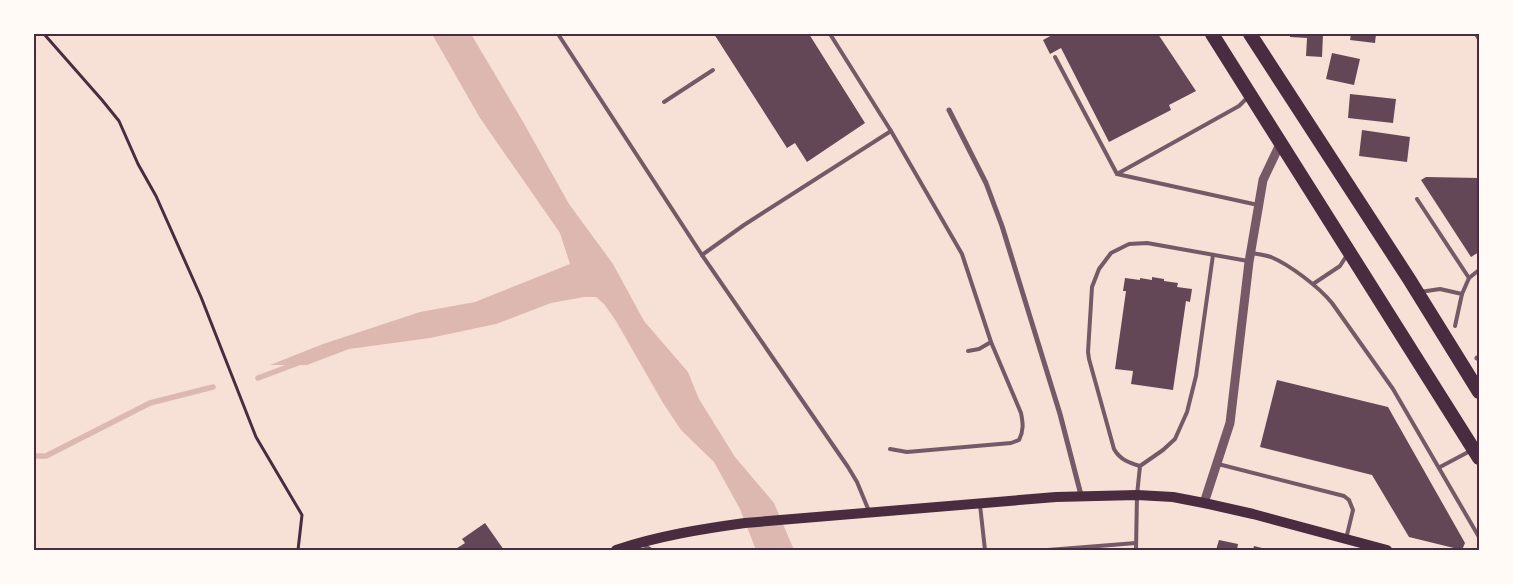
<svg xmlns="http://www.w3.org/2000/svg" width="1513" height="584" font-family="Roboto,sans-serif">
  <rect width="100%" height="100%" fill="#f7e1d7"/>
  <polygon fill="#dcb8b0" points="432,34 471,34 522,120 569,204 613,264 644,321 688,372 699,399 735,457 774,503 794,550 756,550 740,509 714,462 681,430 663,403 616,321 604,304 596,297 584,297 551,303 496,324 430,338 349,349 307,365 270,365 323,344 420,312 475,302 570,264 560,233 480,118"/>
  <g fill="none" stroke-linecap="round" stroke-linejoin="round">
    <g stroke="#dcb8b0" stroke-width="5.5">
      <polyline points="258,378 298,363"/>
      <polyline points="34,456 46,456 150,403 213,387"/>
    </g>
  </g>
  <g fill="#644757">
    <polygon points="714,34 809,34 865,123 807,162 795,143 787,148"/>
    <polygon points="1054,34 1158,34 1196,91 1169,105 1171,110 1109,142 1061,48 1050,54 1043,40"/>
    <polygon points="1290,34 1323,34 1322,57 1306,56 1307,38 1290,37"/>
    <polygon points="1351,34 1376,34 1375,43 1350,40"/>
    <polygon points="1332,53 1360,59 1354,85 1326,79"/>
    <polygon points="1350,94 1396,99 1393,123 1348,118"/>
    <polygon points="1362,130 1410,137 1407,162 1359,156"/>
    <polygon points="1426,177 1479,178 1479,252 1471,257 1421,180"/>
    <polygon points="1152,277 1164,279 1164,281 1178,283 1177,287 1192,289 1190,302 1186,301 1173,390 1131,384 1133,371 1115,369 1126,291 1123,291 1125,278 1140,280 1140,278 1152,280"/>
    <polygon points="1277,380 1388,407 1465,543 1462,550 1409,537 1372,475 1260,447"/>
    <polygon points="485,523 504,550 454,550 465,543 462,539"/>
    <polygon points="1219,540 1238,544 1237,550 1216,550"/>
    <polygon points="1254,546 1270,550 1253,550"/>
  </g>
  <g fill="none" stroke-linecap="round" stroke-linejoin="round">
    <polyline stroke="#4a2c40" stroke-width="3" points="44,34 102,100 119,121 138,164 156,196 201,297 256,437 302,515 298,550"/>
    <g stroke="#755966" stroke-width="4">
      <polyline points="558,34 702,255 848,467 857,482 869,511"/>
      <path d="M 830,34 L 891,131 L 962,254 L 991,342 L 1021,413 C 1023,423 1024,430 1019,440 L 1011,443 L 907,452 L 890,449"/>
      <polyline points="1476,34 1479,39"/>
      <polyline points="1055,57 1117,174 1258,205"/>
      <polyline points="664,102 713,70"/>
      <polyline points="1117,174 1239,106 1249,96"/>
      <polyline points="1417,199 1469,278"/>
      <path d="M 1251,253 C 1258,254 1265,255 1271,257 C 1290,265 1319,287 1332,303 L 1393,389 L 1479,537"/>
      <polyline points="702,255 744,225 891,131"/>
      <polyline points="1313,284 1340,266 1347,255"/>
      <polyline points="1420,292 1440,289 1462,294 1455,326"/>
      <polyline points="1462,294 1469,278 1479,270"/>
      <polyline points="968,351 979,349 991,342"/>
      <polyline points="1218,464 1344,496 1349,500 1353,510 1346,539"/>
      <path d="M 1140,466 C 1130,463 1120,460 1114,449 L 1089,359 L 1088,352 L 1092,287 L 1099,269 L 1111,253 L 1129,244 L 1147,243 L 1248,261"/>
      <polyline points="1440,467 1472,450"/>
      <polyline points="980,505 985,550"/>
      <polyline points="641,543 651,550"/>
      <polyline points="1048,550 1136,543"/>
      <polyline points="1136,550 1137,495 1140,466 1163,450 1175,439 1187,412 1196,376 1213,255"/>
    </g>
    <g stroke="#755966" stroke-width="5">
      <polyline points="949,110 986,183 1002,226 1060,414 1081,495"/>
      <polyline points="1477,358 1479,359"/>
    </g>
    <polyline stroke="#755966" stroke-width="9" points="1204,503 1230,423 1249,262 1263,180 1281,142"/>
    <path stroke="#4a2c40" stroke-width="10" d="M 616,550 C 658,536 701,529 745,523 L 1056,497 L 1137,495 L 1173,497 L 1204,503 L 1253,514 L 1387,550"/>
    <g stroke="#4a2c40" stroke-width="14">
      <polyline points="1212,34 1479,458"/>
      <polyline points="1250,34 1409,279 1479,392"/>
    </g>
  </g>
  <rect width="1513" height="584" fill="none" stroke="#fffaf5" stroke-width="70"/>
  <rect x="35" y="35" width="1443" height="514" fill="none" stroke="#4a2c40" stroke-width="2"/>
</svg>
